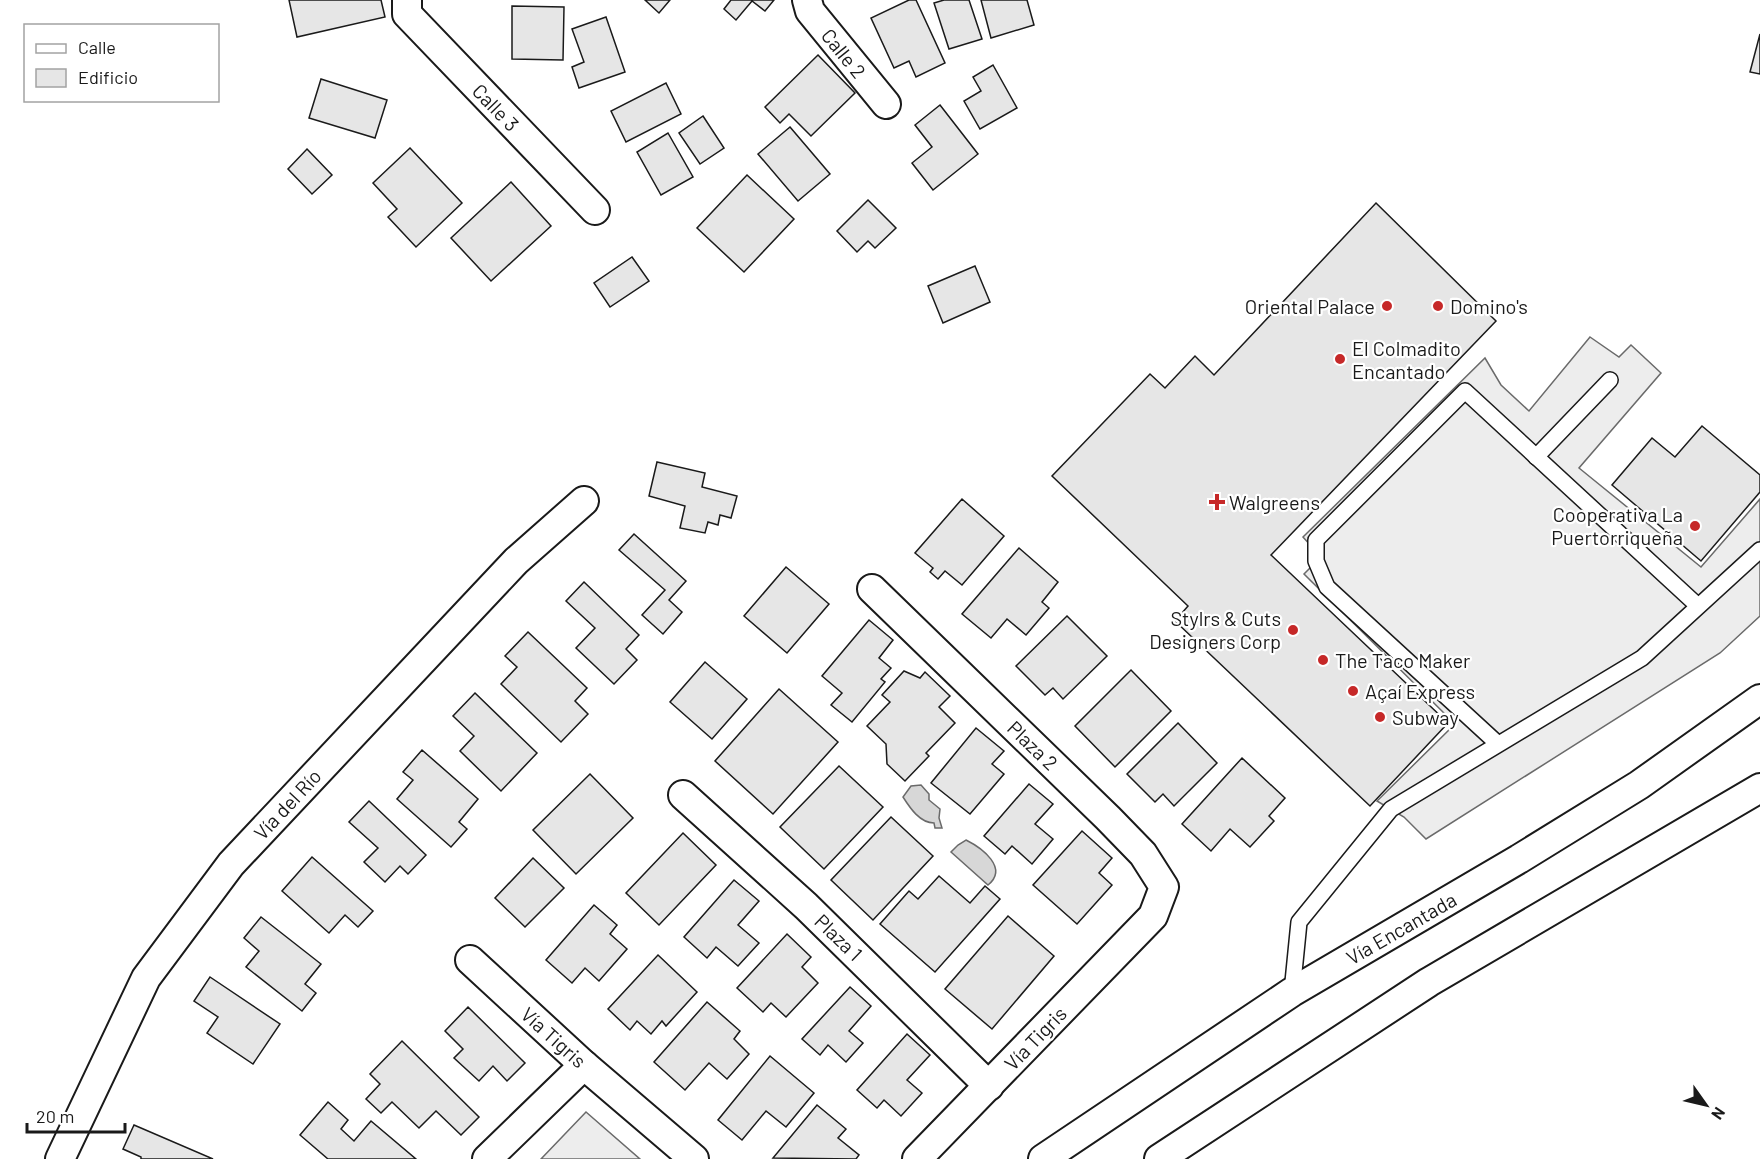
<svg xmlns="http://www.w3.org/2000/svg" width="1760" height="1159" font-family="Barlow,sans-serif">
  <rect width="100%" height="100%" fill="#fff"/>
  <g fill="#ededed" stroke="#6a6a6a" stroke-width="1.5">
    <polygon points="1590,337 1619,357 1631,345 1661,373 1579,468 1701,567 1760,499 1760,616 1720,653 1426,839 1404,817 1377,801 1455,724 1304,574 1321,557 1303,537 1485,358 1501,385 1529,411"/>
    <polygon points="586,1112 640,1159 541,1159"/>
  </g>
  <g fill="#d7d7d7" stroke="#6a6a6a" stroke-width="1.5">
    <path d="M 921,785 L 929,794 L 929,800 L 940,809 L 939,818 L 942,828 L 935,828 L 934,823 C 920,823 910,808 903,797 L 911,786 Z"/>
    <path d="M 966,840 C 982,848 1009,868 988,885 L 951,852 L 958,845 Z"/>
  </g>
  <g fill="#e6e6e6" stroke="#1a1a1a" stroke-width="1.5">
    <polygon points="289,0 381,0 385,17 297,37"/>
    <polygon points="645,0 670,0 659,13"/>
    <polygon points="731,0 774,0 765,11 752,1 736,20 724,9"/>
    <polygon points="909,0 916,0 945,63 916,77 909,61 894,68 871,18"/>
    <polygon points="944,0 969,0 982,39 949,49 934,3"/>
    <polygon points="981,0 1027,0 1034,25 991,38"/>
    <polygon points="512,6 564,7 563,60 512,59"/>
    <polygon points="606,17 625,72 579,88 572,67 584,62 572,29"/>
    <polygon points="1760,34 1760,74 1750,72"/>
    <polygon points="818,55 855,93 811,136 789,114 780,123 765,107"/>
    <polygon points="993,65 1017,108 980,129 964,101 981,91 973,77"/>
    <polygon points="321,79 387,100 375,138 309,118"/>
    <polygon points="666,83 681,114 626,142 611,111"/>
    <polygon points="940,105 978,154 933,190 912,163 932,147 915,125"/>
    <polygon points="703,116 724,148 700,164 679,133"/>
    <polygon points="790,127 830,174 798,201 758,154"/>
    <polygon points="668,133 693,177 661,195 637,152"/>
    <polygon points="410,148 462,203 416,247 388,217 397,209 373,183"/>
    <polygon points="307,149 332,175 312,194 288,169"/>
    <polygon points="747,175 794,219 744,272 697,228"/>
    <polygon points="511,182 551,226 491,281 451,238"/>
    <polygon points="868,200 896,228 875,248 868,241 857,252 837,231"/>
    <polygon points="1376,203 1496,321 1271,555 1448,723 1370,806 1175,621 1188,606 1052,476 1150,374 1165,388 1195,356 1214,375"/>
    <polygon points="632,257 649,281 610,307 594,283"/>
    <polygon points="975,266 990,302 943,323 928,286"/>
    <polygon points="1702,426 1760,475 1760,492 1701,561 1612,485 1652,438 1675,457"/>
    <polygon points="657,462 705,473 702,487 737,496 731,518 720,515 718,525 708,522 705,533 680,528 685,506 649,496"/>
    <polygon points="962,499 1004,536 962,585 945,571 938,579 930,572 933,568 915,553"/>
    <polygon points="634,534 686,581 669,600 682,612 663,634 642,615 665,590 619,550"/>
    <polygon points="1019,548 1058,582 1042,602 1049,608 1026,635 1007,619 991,638 962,614"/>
    <polygon points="786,567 829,604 787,653 744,616"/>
    <polygon points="584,582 639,635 626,649 637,660 614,684 576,648 595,628 566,601"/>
    <polygon points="1067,616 1107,656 1063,699 1053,688 1045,695 1016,666"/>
    <polygon points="869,620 893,640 879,658 891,668 881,679 885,682 852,722 831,705 842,693 822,676"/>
    <polygon points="528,632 587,688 575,701 588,714 561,742 501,684 517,667 505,656"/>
    <polygon points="705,662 747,699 712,739 670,702"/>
    <polygon points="1131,670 1171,711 1115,767 1075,726"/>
    <polygon points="904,671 920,678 925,672 950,696 939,707 955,723 926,753 929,756 905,781 887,764 886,744 867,726 890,702 882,695"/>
    <polygon points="779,689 838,742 773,814 715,761"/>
    <polygon points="475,693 537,753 501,791 460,751 474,736 453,716"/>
    <polygon points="1178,723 1217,763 1174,806 1163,794 1155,802 1127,774"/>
    <polygon points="976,728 1004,751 992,764 1004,774 970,814 931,783"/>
    <polygon points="422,750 478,799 459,822 467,829 451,847 397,799 413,780 403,772"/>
    <polygon points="1242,758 1285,798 1269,816 1274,821 1250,847 1230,829 1211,851 1182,824"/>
    <polygon points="839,766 883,807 824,869 780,827"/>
    <polygon points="590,774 633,818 576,874 533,830"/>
    <polygon points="1029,784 1053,804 1035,824 1053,839 1032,864 1012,846 1005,854 984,836"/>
    <polygon points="369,801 426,855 408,874 400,866 385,882 364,862 378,848 349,822"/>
    <polygon points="891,817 933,856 873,920 831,880"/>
    <polygon points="1082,831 1112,858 1099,873 1112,885 1077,924 1033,885"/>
    <polygon points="683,833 716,865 659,925 626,893"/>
    <polygon points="312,857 373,911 358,927 345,915 329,933 282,891"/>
    <polygon points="533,858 564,888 525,927 495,898"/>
    <polygon points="939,876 970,903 985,886 1000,899 935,972 880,924 909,891 918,899"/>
    <polygon points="734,880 759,901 738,925 759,943 738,966 716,947 707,958 684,937"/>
    <polygon points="594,905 617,925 610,934 627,949 599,981 585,968 572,983 546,960"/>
    <polygon points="1008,916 1054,956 992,1029 945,989"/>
    <polygon points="261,917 321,964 305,984 316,993 302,1011 246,967 259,951 244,938"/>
    <polygon points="787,934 811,957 802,967 818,983 786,1017 771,1003 763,1012 737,988"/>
    <polygon points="658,955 697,992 666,1026 662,1021 651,1034 637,1021 630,1030 608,1009"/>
    <polygon points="210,977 280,1024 253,1064 207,1033 218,1017 194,1001"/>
    <polygon points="850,987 871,1006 849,1031 863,1043 846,1062 828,1045 820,1055 802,1039"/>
    <polygon points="707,1002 740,1031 734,1039 749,1054 727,1079 709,1063 685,1090 654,1062"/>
    <polygon points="468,1007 525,1063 507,1081 493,1066 479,1081 454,1058 463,1049 445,1031"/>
    <polygon points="907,1034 930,1055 907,1080 922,1093 901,1116 884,1100 877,1108 857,1090"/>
    <polygon points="402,1041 479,1117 461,1135 436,1111 419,1128 392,1102 381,1113 366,1099 380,1084 370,1074"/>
    <polygon points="770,1056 814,1093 786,1127 766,1111 742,1140 718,1120"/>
    <polygon points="328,1102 348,1120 341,1129 354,1141 371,1121 416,1159 328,1159 300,1135"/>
    <polygon points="817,1105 846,1129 838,1138 859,1155 856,1159 773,1158"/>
    <polygon points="134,1125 213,1159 141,1159 141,1157 123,1149"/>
  </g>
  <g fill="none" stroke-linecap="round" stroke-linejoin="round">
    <g stroke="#1a1a1a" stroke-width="18">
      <g id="service">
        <polyline points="1536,457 1610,380"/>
        <polyline points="1498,744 1327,587 1316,561 1316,540 1465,391 1698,606"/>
        <polyline points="1292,992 1299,922 1391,809 1642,658 1760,550"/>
      </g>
    </g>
    <g stroke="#1a1a1a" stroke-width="32">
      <g id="minor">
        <polyline points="407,0 407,14 595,210"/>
        <polyline points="807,0 810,11 886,104"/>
        <polyline points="872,589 1108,818 1143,854 1164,887 1153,916 917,1159"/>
        <polyline points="683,795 806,906 989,1086"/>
        <polyline points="470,960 584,1065 694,1159"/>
        <polyline points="60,1159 146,978 231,864 516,561 584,501"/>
        <polyline points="487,1159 584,1065"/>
        <polyline points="1043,1159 1292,992 1519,859 1639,785 1760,699"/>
        <polyline points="1159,1159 1429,982 1760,788"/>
      </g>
    </g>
    <use href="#service" stroke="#fff" stroke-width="15"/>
    <use href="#minor" stroke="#fff" stroke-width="28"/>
  </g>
  <g fill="#c62828" stroke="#fff" stroke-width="2">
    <circle cx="1387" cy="306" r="6"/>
    <circle cx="1438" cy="306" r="6"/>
    <circle cx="1340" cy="359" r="6"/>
    <path d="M1214 493h6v6h6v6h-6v6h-6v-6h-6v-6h6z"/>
    <circle cx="1695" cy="526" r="6"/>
    <circle cx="1293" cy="630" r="6"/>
    <circle cx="1323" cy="660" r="6"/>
    <circle cx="1353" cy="691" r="6"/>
    <circle cx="1380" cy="717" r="6"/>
  </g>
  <g text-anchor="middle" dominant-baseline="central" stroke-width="4.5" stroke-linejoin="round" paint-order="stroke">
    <g font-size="20" fill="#1a1a1a" stroke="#fff">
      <text transform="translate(844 53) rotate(51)">Calle 2</text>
      <text transform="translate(496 107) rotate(46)">Calle 3</text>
      <text transform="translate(1033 745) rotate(44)">Plaza 2</text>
      <text transform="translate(287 804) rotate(-47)">Vía del Río</text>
      <text transform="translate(1401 928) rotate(-30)">Vía Encantada</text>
      <text transform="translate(839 937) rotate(44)">Plaza 1</text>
      <text transform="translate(554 1037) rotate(42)">Vía Tigris</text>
      <text transform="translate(1035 1038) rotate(-46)">Vía Tigris</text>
    </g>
    <g font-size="20" fill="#1a1a1a" stroke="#fff" text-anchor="start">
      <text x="1375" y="306" text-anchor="end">Oriental Palace</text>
      <text x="1450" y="306">Domino's</text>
      <text x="1352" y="348">El Colmadito<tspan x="1352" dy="23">Encantado</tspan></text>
      <text x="1229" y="502">Walgreens</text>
      <text x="1683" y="514" text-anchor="end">Cooperativa La<tspan x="1683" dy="23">Puertorriqueña</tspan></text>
      <text x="1281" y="618" text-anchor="end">Stylrs &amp; Cuts<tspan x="1281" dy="23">Designers Corp</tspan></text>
      <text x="1335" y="660">The Taco Maker</text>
      <text x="1365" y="691">Açaí Express</text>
      <text x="1392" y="717">Subway</text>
    </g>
  </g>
  <rect x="24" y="24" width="195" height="78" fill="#ffffff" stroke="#a3a3a3" stroke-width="1.5"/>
  <rect x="36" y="44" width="30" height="9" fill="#ffffff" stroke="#a3a3a3" stroke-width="1.5"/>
  <text x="78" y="54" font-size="18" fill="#1a1a1a">Calle</text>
  <rect x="36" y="69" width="30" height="18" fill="#e6e6e6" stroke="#a3a3a3" stroke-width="1.5"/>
  <text x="78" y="84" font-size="18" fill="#1a1a1a">Edificio</text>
  <g transform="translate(1706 1105) rotate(124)" stroke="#ffffff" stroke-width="4.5" paint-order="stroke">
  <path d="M0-4.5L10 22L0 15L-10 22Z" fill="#1a1a1a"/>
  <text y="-9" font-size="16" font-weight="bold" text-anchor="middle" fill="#1a1a1a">N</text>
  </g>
  <path d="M27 1123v9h98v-9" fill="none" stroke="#1a1a1a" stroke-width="3"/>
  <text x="36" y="1123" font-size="18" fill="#1a1a1a" stroke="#ffffff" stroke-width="4.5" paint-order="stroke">20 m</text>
</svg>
